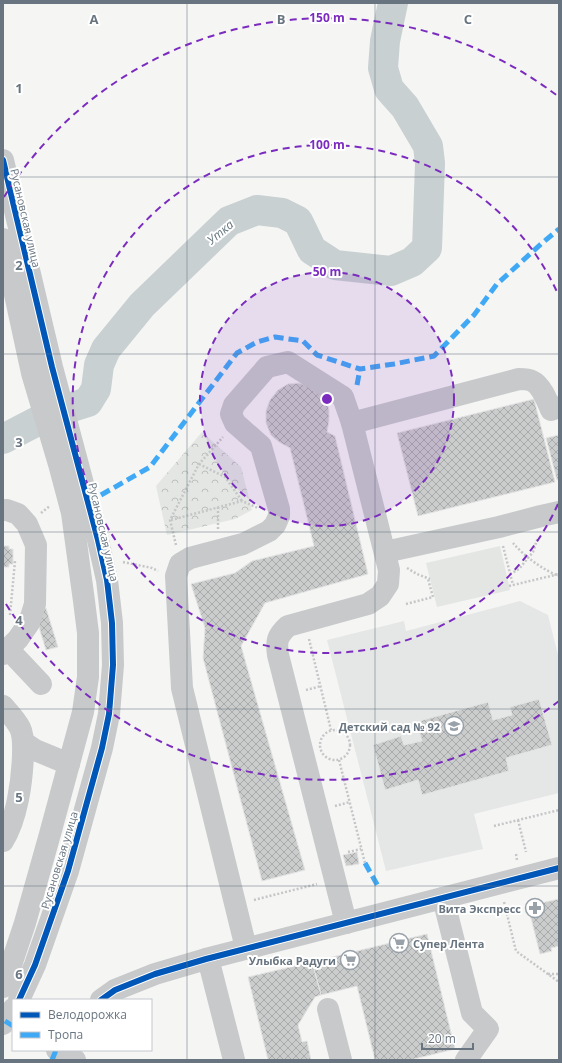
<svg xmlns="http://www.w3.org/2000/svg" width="562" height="1063" font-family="'Open Sans',sans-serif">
  <defs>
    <pattern id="forest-crowns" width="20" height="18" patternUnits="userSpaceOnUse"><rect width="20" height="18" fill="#e3e6e2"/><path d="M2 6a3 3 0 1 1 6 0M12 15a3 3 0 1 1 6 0" fill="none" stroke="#bcbfbd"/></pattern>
    <pattern id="building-cross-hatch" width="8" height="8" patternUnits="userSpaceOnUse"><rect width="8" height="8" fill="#cbcccc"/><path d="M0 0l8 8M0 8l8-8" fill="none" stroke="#a9aaab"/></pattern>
  </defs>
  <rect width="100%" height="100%" fill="#f5f5f4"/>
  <polygon fill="#e5e6e6" points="520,601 548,615 559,659 559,793 474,814 483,849 386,871 327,640 404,621 406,631"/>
  <polygon fill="#e3e6e2" points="500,546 510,590 437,607 426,563"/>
  <polygon fill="url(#forest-crowns)" points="202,432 241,467 252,510 235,519 167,535 156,486"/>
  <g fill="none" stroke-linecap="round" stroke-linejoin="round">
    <polyline stroke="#c9d0d2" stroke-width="30" points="3,439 53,413 88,402 96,389 99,365 106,349 142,305 229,221 257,210 282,213 298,221 312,250 335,265 391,271 412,262 427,248 430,163 428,146 405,107 389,89 383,68 385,41 393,3"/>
  </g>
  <g fill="url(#building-cross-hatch)" stroke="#e4e4e4">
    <polygon points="299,383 310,386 320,392 326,399 329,410 329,421 327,432 335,436 368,574 265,603 241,646 305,870 262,881 203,658 205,628 191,584 235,573 252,561 314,546 290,448 279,442 271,435 266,423 266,411 270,400 278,390 288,384"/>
    <polygon points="534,399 555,482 418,516 397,433"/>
    <polygon points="559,435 559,480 557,480 546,438"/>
    <polygon points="3,546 9,546 9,549 13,549 13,564 9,564 9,567 3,567"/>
    <polygon points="46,608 58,647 46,650 34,611"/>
    <polygon points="539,699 552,745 506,758 509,771 422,795 418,780 385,790 373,745 401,736 404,745 422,741 416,722 488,702 493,720 512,715 510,707"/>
    <polygon points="357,852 359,864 346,866 343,855"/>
    <polygon points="559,899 559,946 551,948 552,951 540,954 528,906"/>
    <polygon points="427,934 455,1049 410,1060 375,1060 357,986 321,995 312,962"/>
    <polygon points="312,962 321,995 315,997 298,1025 302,1042 307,1041 311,1060 268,1060 248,977"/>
  </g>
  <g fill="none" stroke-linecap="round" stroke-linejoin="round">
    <g stroke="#c5c6c7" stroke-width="2.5" stroke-dasharray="2 2" stroke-linecap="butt">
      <polyline points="199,464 225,477 242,501"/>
      <polyline points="218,507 218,530"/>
      <polyline points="41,513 50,506"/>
      <polyline points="171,520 242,501 258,508"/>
      <path d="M 513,543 C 524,556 543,570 559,576"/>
      <polyline points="176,545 170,520 199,464 223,437"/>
      <polyline points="503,546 513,585"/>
      <polyline points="123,562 152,568 158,571"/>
      <polyline points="407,568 417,574 430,579"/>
      <polyline points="510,574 519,569 533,552 538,537"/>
      <polyline points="509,586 559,574"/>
      <polyline points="406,604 433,597 428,579"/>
      <polyline points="10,615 15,561"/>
      <polyline points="309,639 331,730"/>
      <polyline points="306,690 321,686"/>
      <circle cx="335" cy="745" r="15"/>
      <polyline points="339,760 365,863"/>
      <polyline points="335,806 350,802"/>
      <polyline points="518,820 526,852"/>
      <polyline points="494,826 559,810"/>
      <polyline points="348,852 361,849"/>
      <polyline points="516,854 517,860"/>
      <polyline points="254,900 317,884"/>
      <polyline points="504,902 516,951 559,982"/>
      <polyline points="548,974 559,974"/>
    </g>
    <g stroke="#c7c9ca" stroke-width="22">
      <polyline points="3,160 52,367 98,540 107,580 112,623 113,665 109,714 102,748 68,871 35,965 19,1000"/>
      <polyline points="3,239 32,373 59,464 72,513 84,601 88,633 88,677 83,712 50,834 25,923 12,962 3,987"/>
      <path d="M 352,423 L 519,379 C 522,379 528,379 532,381 C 541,385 547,400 551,410 L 559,407"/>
      <polyline points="3,510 7,510 18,514 27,524 36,545 35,604 29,623 18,639 3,654"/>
      <polyline points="385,552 499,527 541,516 559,512"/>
      <polyline points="8,649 41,684"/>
      <path d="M 3,706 C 9,713 16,720 20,728 C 24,736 23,747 23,755 C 22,782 17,819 3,841"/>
      <polyline points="23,742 35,750 69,764"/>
      <polyline points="443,898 472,1013 488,1029 466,1060"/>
      <path d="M 246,948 L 182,688 L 176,576 L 180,564 L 190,558 L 243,544 L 269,531 L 275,525 L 279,516 L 279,509 L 261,446 L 235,423 L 231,414 L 234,405 L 267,367 L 288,362 L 343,397 L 352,423 L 389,570 L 388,584 L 380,596 L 368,604 L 288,626 C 277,636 276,641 278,655 L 346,923"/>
      <polyline points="206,959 211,970 234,1060"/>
      <polyline points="101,1000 115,990 155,974 206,959 559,868"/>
      <polyline points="328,1009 341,1060"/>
      <polyline points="3,1024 13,1009"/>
      <polyline points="57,1050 75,1060"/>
    </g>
    <g stroke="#3fa9f5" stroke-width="5" stroke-dasharray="10 5" stroke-linecap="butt">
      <polyline points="357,385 360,369"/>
      <polyline points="101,495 150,467 237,353 257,342 275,337 303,341 317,355 360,369 394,364 434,356 474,315 497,284 541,244 559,229"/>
      <polyline points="365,863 379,888"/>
      <polyline points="5,1021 13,1026"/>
      <polyline points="52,1060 56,1050"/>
    </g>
    <g stroke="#fff" stroke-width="8">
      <g id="cycleway">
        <polyline points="3,160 52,367 98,540 107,580 112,623 113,665 109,714 102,748 68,871 35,965 19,1000"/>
        <polyline points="101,1000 115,990 155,974 206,959 559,868"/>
      </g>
    </g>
    <use href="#cycleway" stroke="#0057b8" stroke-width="6"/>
  </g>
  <path fill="none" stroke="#687581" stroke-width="1" stroke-opacity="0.55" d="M 187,3 L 187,1060M 375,3 L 375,1060M 3,177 L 559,177M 3,354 L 559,354M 3,532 L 559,532M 3,709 L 559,709M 3,886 L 559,886"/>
  <circle cx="327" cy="399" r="127" fill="#7b2cbf" fill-opacity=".12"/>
  <g fill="none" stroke="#7b2cbf" stroke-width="2" stroke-dasharray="7 5">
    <circle cx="327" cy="399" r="127"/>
    <path d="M558 504A254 254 0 1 1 558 294"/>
    <path d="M559 701A381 381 0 0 1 4 601M4 197A381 381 0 0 1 559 97"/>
  </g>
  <defs>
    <g id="school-ring" transform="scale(1)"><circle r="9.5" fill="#fff" stroke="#99a2a9" stroke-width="1.5"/><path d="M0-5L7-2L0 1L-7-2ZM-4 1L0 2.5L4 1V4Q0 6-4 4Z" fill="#99a2a9"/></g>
    <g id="pharmacy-ring" transform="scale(1)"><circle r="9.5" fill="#fff" stroke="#99a2a9" stroke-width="1.5"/><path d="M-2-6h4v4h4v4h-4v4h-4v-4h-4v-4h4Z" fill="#99a2a9"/></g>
    <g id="supermarket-ring" transform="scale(1)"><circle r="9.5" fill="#fff" stroke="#99a2a9" stroke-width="1.5"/><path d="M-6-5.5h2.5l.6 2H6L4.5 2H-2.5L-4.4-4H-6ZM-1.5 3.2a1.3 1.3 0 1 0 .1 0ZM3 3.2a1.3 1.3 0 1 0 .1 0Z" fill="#99a2a9"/></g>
  </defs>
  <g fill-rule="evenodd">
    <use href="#school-ring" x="454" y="726"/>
    <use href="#pharmacy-ring" x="535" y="908"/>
    <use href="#supermarket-ring" x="399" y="943"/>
    <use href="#supermarket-ring" x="350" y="960"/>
  </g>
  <g text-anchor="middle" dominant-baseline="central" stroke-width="4" stroke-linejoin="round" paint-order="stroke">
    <g font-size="11" fill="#687581" stroke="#fff">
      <text transform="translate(26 218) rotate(77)">Русановская улица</text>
      <text transform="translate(104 532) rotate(77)">Русановская улица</text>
      <text transform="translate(59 860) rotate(-73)">Русановская улица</text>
    </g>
    <g font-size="11" font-weight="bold" fill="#687581" stroke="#fff" text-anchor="end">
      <text x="440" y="726">Детский сад № 92</text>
      <text x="521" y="908">Вита Экспресс</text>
      <text x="413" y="943" text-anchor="start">Супер Лента</text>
      <text x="336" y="960">Улыбка Радуги</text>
    </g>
    <g font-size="12" font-style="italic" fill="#64767d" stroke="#fff">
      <text transform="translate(220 232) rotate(-40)">Утка</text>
    </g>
  </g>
  <g font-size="13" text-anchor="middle" font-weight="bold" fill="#687581" stroke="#fff" stroke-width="4" stroke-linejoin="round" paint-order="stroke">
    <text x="94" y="24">A</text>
    <text x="281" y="24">B</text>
    <text x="468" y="24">C</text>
    <text x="19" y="93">1</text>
    <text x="19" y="270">2</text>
    <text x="19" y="447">3</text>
    <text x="19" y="625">4</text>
    <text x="19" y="802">5</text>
    <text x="19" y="979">6</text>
  </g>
  <circle cx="327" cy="399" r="6" fill="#7b2cbf" stroke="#fff" stroke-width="2"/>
  <g font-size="12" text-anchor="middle" font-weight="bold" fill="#7b2cbf" stroke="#fff" stroke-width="4" stroke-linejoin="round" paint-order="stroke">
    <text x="327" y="22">150 m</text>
    <text x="327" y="149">100 m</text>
    <text x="327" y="276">50 m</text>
  </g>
  <rect width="562" height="1063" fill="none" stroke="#687581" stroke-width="8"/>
  <rect x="12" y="999" width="140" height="52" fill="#ffffff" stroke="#c3c8cd"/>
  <rect x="20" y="1012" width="20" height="6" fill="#0057b8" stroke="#c3c8cd"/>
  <text x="48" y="1019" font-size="12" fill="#687581">Велодорожка</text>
  <rect x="20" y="1032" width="20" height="6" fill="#3fa9f5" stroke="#c3c8cd"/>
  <text x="48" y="1039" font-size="12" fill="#687581">Тропа</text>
  <path d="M422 1043v6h51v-6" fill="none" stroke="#687581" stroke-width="2"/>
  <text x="428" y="1043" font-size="12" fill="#687581" stroke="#ffffff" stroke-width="3" paint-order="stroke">20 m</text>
</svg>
